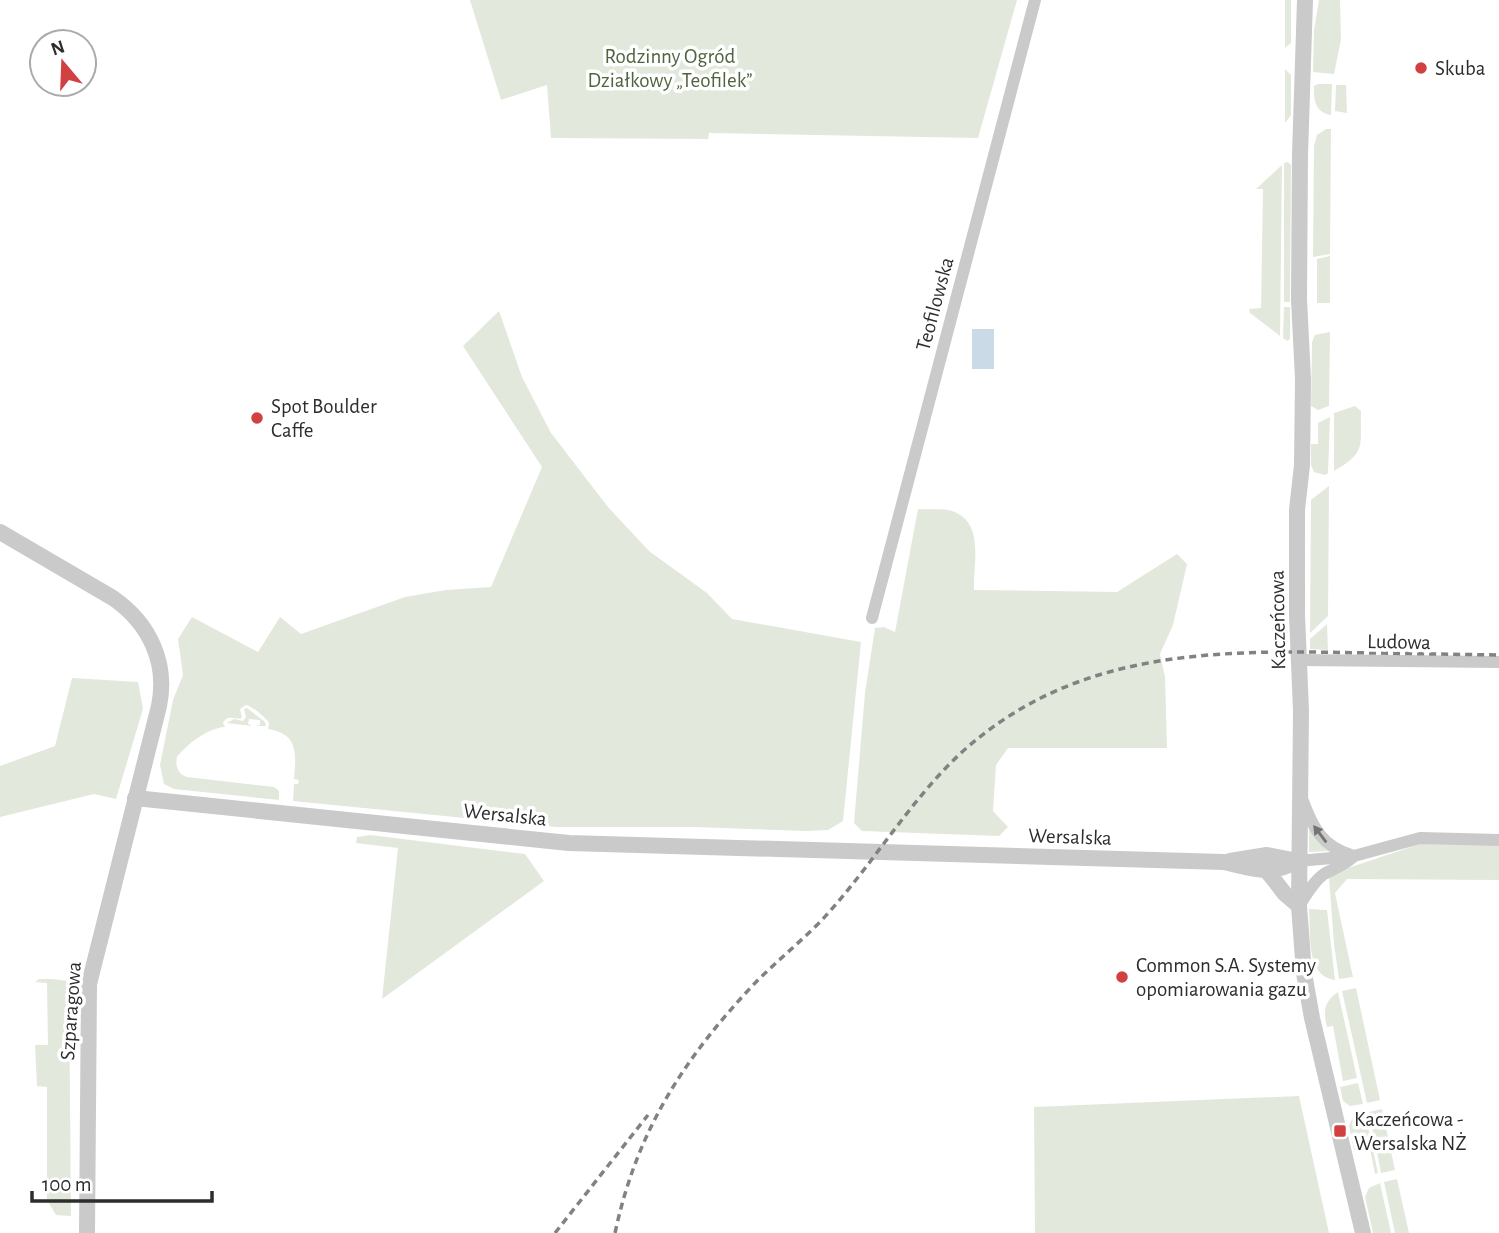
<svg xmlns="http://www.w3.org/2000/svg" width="1499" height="1233" font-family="'Alegreya Sans',sans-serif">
  <rect width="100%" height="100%" fill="#fff"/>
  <g fill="#e2e9dc">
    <polygon points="470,0 1017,0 978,138 709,133 708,139 551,138 547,85 501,100"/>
    <polygon points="1285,0 1291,0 1291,43 1285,48"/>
    <polygon points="1319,0 1340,0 1341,40 1334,74 1313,72 1314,30"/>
    <polygon points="1285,69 1291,75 1291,115 1285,123"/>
    <path d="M 1318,84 L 1332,84 L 1331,115 C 1316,113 1313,100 1314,86 Z"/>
    <polygon points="1336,85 1346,85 1347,113 1335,111"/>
    <polygon points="1326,129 1331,129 1330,254 1313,257 1314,146 1317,135"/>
    <polygon points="1288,162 1291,165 1290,302 1284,302 1284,163"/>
    <polygon points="1282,165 1280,336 1250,313 1249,309 1261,308 1263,189 1256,189"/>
    <polygon points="1330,256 1330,303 1317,303 1317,259"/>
    <polygon points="1284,307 1290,307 1290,339 1287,341 1283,338"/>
    <path d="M 499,311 L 522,377 L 551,433 L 608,507 L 649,551 L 707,593 L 732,619 L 861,642 L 843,821 L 828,830 L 806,831 L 695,827 L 556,827 L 293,801 L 294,784 L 298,784 L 299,780 L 294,779 C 296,754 299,734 268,729 L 269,723 C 265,717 253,707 246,705 L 240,709 L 242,718 C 236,721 228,713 223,723 L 225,727 C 208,728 187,744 177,757 C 175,766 178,774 187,777 L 274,787 L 279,791 L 279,800 L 174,789 L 164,784 L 160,765 L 173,700 L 183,675 L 178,639 L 192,617 L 258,652 L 280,617 L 301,634 L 405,597 L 446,590 L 491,587 L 542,467 L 463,346 Z"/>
    <polygon points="1330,332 1329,406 1318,410 1311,406 1312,342 1315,335"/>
    <path d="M 1355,406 L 1361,411 C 1360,446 1367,452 1334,471 L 1334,413 Z"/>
    <polygon points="1330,417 1328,473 1325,475 1314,472 1311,465 1311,444 1318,444 1318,423"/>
    <polygon points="1329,486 1328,616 1310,633 1311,500"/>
    <path d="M 918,509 C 929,510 942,508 952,511 C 985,522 973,563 974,590 L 1117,592 L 1177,554 L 1187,564 L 1173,625 L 1160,654 L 1165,677 L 1167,748 L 1008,748 L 996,765 L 993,811 L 1008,827 L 999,836 L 862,831 L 854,823 L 865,693 L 875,628 L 884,627 L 895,632 Z"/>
    <polygon points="1327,624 1328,650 1310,649 1310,639"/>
    <polygon points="72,678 138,682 143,709 116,799 94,794 0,817 0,766 55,746"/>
    <polygon points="247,708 265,722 266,726 255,726 260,725 260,720 249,719 248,724 252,726 227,723 234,719 243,721 246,717 244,709"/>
    <polygon points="1309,824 1330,851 1309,852"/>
    <polygon points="370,835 525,854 544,881 382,999 398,848 356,843 357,837"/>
    <polygon points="1426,842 1499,844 1499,880 1347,879 1335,893 1353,977 1339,979 1334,944 1329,877 1345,869"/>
    <path d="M 1309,909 L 1327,910 L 1335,980 C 1305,976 1311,932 1309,909 Z"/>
    <polygon points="52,979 69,981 71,1216 56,1215 47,1200 47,1087 37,1086 35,1045 48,1045 47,983 35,982 39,979"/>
    <polygon points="1356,988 1380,1100 1367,1103 1342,991"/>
    <path d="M 1338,992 L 1357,1078 L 1343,1081 L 1333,1026 L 1327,1027 C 1323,1011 1324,1002 1338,992 Z"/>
    <polygon points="1358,1083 1363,1104 1350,1106 1343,1101 1340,1087"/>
    <polygon points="1299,1096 1329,1233 1035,1233 1034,1107"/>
    <polygon points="1382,1109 1395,1170 1381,1173 1369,1112"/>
    <polygon points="1365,1113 1378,1173 1375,1174 1370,1149 1354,1150 1349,1126 1353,1117"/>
    <polygon points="1397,1179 1409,1233 1395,1233 1384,1182"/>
    <polygon points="1380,1183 1391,1233 1373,1233 1365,1197 1369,1188"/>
  </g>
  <rect fill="#cadae7" x="972" y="329" width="22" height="40"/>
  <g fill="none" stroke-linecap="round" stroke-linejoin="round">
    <g stroke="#cacaca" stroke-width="12">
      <polyline points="872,618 1035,0"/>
      <polyline points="1299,660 1499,662"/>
      <path d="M 1303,801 C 1313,828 1322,846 1351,855"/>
      <polyline points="1298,861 1354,856 1420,838 1499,840"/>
      <path d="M 1299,906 C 1306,895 1313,882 1324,874 C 1335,868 1345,865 1354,856"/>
    </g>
    <g stroke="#cacaca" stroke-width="16">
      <polyline points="1305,0 1300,155 1299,299 1303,379 1302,465 1297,510 1297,615 1301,711 1299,906 1304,973 1312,1018 1363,1233"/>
      <path d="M 0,532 L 113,598 C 149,623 168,662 159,706 L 89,984 L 87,1233"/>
      <path d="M 135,798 L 569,843 L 1224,862 C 1254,869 1270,876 1298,861"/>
      <polyline points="1230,861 1267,855 1298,861"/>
      <polyline points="1267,871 1285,894 1299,906"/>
    </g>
    <g stroke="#828282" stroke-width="3.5" stroke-dasharray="7 5" stroke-linecap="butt">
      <polyline points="555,1233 648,1115"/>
      <path d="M 615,1233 C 637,1130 684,1058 756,982 C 777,961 799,943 820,922 C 871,868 908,802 962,752 C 1063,661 1183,651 1312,652 C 1374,653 1437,654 1499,655"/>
    </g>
  </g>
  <defs><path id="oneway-solid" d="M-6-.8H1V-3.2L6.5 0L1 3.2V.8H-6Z" transform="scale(1.75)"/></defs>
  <use fill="#747474" href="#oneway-solid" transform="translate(1320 834) rotate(-127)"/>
  <g fill="#d24142" stroke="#fff" stroke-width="2.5">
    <circle cx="1421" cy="68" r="7"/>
    <circle cx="257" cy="418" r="7"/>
    <circle cx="1122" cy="977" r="7"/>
    <rect x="1333" y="1124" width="14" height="14" rx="3.5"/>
  </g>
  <g text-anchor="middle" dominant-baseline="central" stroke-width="7" stroke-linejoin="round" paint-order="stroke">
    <g font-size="21" fill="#4e643f" stroke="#fff">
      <text x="670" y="56">Rodzinny Ogród<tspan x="670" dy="24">Działkowy „Teofilek”</tspan></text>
    </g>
    <g font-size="21" fill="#2d2d2d" stroke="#fff" text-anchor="start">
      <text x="1435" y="68">Skuba</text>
      <text x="271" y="406">Spot Boulder<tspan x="271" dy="24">Caffe</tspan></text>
      <text x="1136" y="965">Common S.A. Systemy<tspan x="1136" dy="24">opomiarowania gazu</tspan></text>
      <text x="1354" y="1119">Kaczeńcowa -<tspan x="1354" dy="24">Wersalska NŻ</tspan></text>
    </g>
    <g font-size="21" fill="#2d2d2d" stroke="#fff">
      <text transform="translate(935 304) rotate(-75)">Teofilowska</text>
      <text transform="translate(1278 620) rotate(-91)">Kaczeńcowa</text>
      <text transform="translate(1399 642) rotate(1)">Ludowa</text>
      <text transform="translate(505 815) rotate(6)">Wersalska</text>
      <text transform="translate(1070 837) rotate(2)">Wersalska</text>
      <text transform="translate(71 1011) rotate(-86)">Szparagowa</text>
    </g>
  </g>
  <g transform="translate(63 63) rotate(341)"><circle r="33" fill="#ffffff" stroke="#ababab" stroke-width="2"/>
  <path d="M0-5L12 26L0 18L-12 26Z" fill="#d24142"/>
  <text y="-10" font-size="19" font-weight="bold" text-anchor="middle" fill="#2d2d2d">N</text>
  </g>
  <path d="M32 1191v10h180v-10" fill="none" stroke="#2d2d2d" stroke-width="3.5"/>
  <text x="42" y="1191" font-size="21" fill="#2d2d2d" stroke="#ffffff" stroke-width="5" paint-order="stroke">100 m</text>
</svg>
